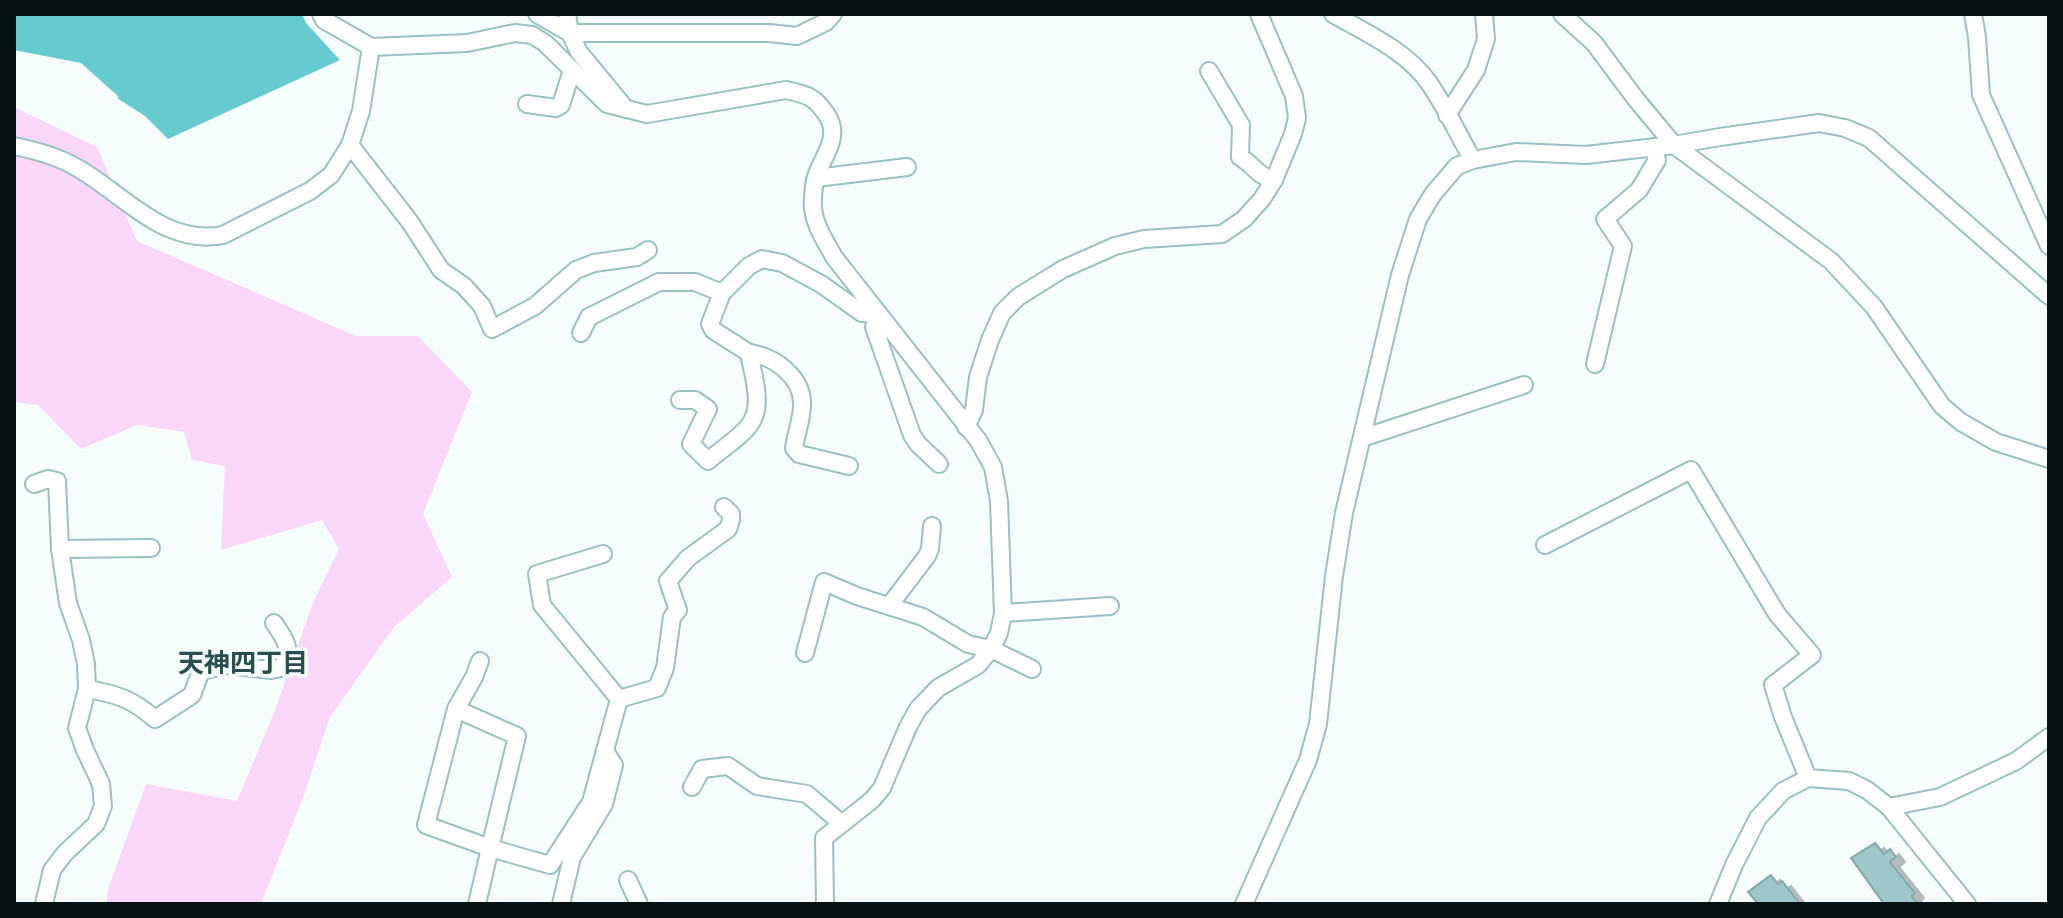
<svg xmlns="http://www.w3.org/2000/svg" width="2063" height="918" font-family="'Space Grotesk','Noto Sans JP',sans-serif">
  <defs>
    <filter id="shadow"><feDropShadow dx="9" dy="5" stdDeviation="0" flood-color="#0004"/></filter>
  </defs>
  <rect width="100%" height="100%" fill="#f5fdfd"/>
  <polygon fill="#fad6f8" points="14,107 97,147 137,241 356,336 418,336 472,392 423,514 452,577 394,627 330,717 303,798 261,904 106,904 108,889 146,784 237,801 274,713 313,603 339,549 322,520 221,550 225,466 192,460 184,432 137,425 81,449 38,405 14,402"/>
  <polygon fill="#66cad1" points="14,14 302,14 306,23 340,60 168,139 145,116 117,98 119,97 81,63 14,50"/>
  <g fill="#9ec5c7" stroke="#83a8ab" stroke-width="2" filter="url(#shadow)">
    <polygon points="1875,843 1884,854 1890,849 1896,857 1890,862 1915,893 1912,896 1918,904 1884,904 1851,858"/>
    <polygon points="1771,875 1778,884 1782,881 1800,904 1758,904 1748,892"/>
  </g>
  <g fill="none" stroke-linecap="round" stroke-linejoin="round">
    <g stroke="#9ac0c3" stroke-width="20">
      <g id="minor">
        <path d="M 321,14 L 324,20 L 371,47 L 467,43 L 515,33 L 532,35 L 545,43 L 607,104 L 647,114 L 786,90 C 808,95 814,96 827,115 C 842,139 821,157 815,180 C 814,186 813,193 813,199 C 811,220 824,239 834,257 L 978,440 L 993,467 L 999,501 L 1003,613 L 999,633 L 991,649 L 978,665 L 938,688 L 918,709 L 908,727 L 882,788 L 872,800 L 824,838 L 825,904"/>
        <polyline points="537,14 570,33 769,33 797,36 826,22 833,14"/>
        <polyline points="567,14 570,33 579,52 626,109"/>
        <path d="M 1333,14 C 1366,33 1407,51 1429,83 C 1446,107 1458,135 1473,160"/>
        <polyline points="1562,14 1594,43 1635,98 1674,145 1831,261 1874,307 1942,406 1961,422 1996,442 2049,459"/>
        <polyline points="1973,14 1977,37 1981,95 2049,246"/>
        <path d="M 1209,71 L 1241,125 L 1240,157 C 1254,165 1257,176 1274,180"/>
        <polyline points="527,104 556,108 561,105 572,70"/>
        <polyline points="1447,115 1476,70 1486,39 1484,14"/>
        <polyline points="350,145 410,222 441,270 464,286 482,306 492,329 535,306 576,270 594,263 637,257 648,250"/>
        <path d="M 14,146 C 34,150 56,156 74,166 C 121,191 163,247 223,235 L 310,191 L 331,175 L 350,145 L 361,111 L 371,47"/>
        <polyline points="816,178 907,167"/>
        <polyline points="581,333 589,317 659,282 695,282 722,293"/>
        <path d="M 749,353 C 774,356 803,377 802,405 C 802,419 796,434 794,448 L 799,454 L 849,466"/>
        <polyline points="1595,364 1623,246 1605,219 1639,190 1657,160 1653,147"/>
        <path d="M 680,400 L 695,400 L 708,409 L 691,444 L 708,461 C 720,450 737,440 748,427 C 765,407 753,376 749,353 L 713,330 L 710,324 L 722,293 L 749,266 L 762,259 L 782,263 L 821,284 L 862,313 L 878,314 L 874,327 L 912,435 L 918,444 L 939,464"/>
        <polyline points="966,427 974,410 978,377 990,340 1002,313 1018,297 1063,269 1115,246 1144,239 1222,234 1244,219 1262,199 1274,180 1293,134 1297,118 1294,96 1259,14"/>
        <polyline points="1362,438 1524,385"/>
        <polyline points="34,484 48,479 57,481 60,549 68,603 81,640 86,664 87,689 77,728 85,750 101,784 103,806 96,824 65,853 52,870 44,904"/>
        <polyline points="1545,545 1691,470 1777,614 1812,655 1773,685 1783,717 1808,778"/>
        <polyline points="60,549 151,548"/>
        <polyline points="889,606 927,556 930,549 932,526"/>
        <polyline points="1003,613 1110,606"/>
        <polyline points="805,653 824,582 857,596 923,617 968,644 991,649 1032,669"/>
        <path d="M 87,689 C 117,694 132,699 155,719 L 192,695 L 201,671 L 227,665 L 271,670 L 281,668 C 294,650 285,639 274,623"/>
        <polyline points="619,699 657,688 665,668 672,617 678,610 668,581 688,558 728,529 731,520 731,514 724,507"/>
        <polyline points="456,709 517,736 490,848 426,825 456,709 474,677 480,661"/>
        <polyline points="692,787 702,769 728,766 757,786 807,794 841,823"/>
        <polyline points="1889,807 1940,797 2016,761 2049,737"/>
        <polyline points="628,880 639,904"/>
        <polyline points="477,904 490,848 550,865 591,802 619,699 542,605 537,574 603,554"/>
        <polyline points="561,904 572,857 604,804 614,765 605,751"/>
        <polyline points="1244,904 1308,760 1318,724 1334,576 1344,513 1400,275 1418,219 1433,194 1457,166 1473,160 1516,152 1586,155 1674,145 1720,137 1819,123 1845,128 1869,138 2049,296"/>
        <polyline points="1718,904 1734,865 1758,818 1783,791 1808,778 1849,781 1867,790 1889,807 1967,904"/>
      </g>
    </g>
    <use href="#minor" stroke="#fff" stroke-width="16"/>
  </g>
  <g text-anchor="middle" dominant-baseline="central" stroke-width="7" stroke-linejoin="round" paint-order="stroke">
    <g font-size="26" font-weight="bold" fill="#294d4f" stroke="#f5fdfd">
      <text x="243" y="663">天神四丁目</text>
    </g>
  </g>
  <rect width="2063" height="918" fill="none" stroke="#051314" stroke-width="32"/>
</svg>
